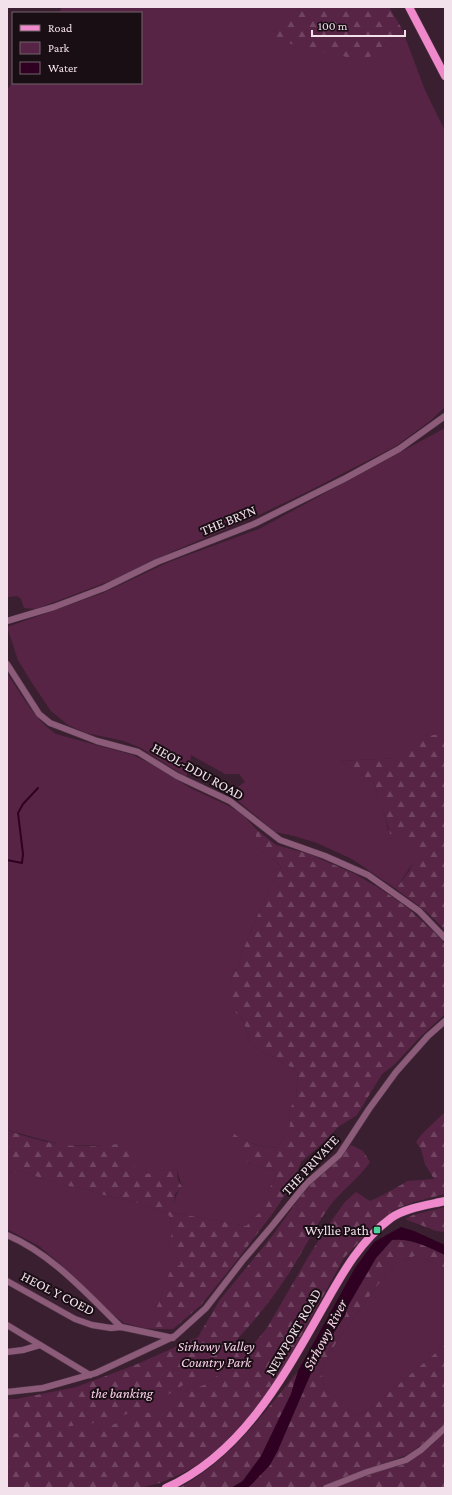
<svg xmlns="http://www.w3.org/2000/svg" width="452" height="1495" font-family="'Crimson Pro',serif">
  <defs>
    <pattern id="forest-firs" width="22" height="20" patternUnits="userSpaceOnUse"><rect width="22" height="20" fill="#582446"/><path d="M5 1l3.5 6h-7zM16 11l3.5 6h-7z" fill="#704461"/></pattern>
  </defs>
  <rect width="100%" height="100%" fill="#3a1f30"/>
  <g fill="#582446">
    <polygon points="62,7 339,7 364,60 383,47 402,29 425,90 445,131 445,407 430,421 396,446 309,491 257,516 176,550 115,579 36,609 24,608 21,599 17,596 8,597 7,598 7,91 13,81 13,83 141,83 141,13 59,13"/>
    <polygon points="445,428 445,733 406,747 398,758 340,761 374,783 385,815 388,830 407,836 418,855 396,889 352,859 317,843 294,836 275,832 229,793 245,782 239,774 225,774 191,755 190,766 186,777 141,748 124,741 86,733 68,725 51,711 32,683 18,660 7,627 103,593 169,562 259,529"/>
    <path d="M 7,673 C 22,695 34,719 56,734 L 133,755 L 151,764 L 192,789 L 227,805 L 241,813 L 256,829 L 256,847 L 271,857 L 281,867 L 255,921 L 228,987 L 234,1011 L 243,1019 L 250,1042 L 266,1055 L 275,1057 L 283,1063 L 295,1069 L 298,1074 L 296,1099 L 290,1108 L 289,1114 L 290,1126 L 285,1137 L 276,1148 C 258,1145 246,1144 232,1133 L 248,1163 L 275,1171 L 276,1177 L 270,1187 L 260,1213 L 246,1226 L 170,1212 C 178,1201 172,1198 182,1187 L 177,1170 L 166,1169 L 139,1177 L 110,1146 L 62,1145 L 7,1130 Z"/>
    <polygon points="7,1169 15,1173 17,1170 62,1185 82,1188 104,1195 139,1203 166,1212 170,1217 172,1232 169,1246 181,1264 163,1293 155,1311 155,1329 143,1328 124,1323 106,1309 58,1262 39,1246 7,1229"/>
    <polygon points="417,1255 445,1268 445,1345 366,1412 357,1415 349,1410 338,1398 330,1394 324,1387 321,1371 337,1341 376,1287 395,1264"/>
    <polygon points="234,1337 245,1344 227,1368 206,1384 116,1432 7,1438 7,1422"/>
    <polygon points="366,1475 371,1488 335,1488"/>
  </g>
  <g fill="url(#forest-firs)">
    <polygon points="294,7 389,7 402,29 383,47 364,61 270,39"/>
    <polygon points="445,733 445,930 427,912 396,889 409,871 417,855 407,836 390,834 385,815 374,783 340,761 398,758 406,747 428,736"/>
    <path d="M 256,829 L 276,845 L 309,854 L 355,874 L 382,890 L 408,908 L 437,935 L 445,944 L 445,1014 L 419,1038 L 394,1065 L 382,1074 L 357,1115 L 338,1127 L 323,1143 L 301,1162 L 293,1183 L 273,1213 L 234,1264 L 201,1305 L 173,1329 L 155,1329 L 155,1311 L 163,1293 L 170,1271 L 181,1264 L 169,1246 L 172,1232 L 170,1217 L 166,1212 L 139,1203 L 104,1195 L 82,1188 L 62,1185 L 17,1170 L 15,1173 L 7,1169 L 7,1130 C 44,1144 84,1151 123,1143 L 139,1176 L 166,1169 L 177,1170 L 178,1180 L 182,1187 L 175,1194 L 174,1206 L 170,1212 L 246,1226 L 260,1212 L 270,1187 L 276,1177 L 275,1171 C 246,1162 244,1166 228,1138 L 232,1132 C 246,1144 258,1146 276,1148 L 285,1137 L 285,1131 L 290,1126 L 289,1114 L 290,1108 L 296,1099 L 298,1074 L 295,1069 L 283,1063 L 275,1057 L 266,1055 L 250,1042 L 243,1019 L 234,1011 L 222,992 L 228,987 L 255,921 L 281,867 L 271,857 L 256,847 Z"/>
    <polygon points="445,1112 445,1194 414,1202 398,1208 391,1212 372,1228 344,1258 275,1383 259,1404 242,1424 222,1445 200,1463 183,1473 160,1483 140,1488 10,1488 7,1487 7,1434 103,1428 158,1409 194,1389 206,1384 227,1368 243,1342 251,1347 267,1328 307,1259 327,1227 345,1202 356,1192 370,1201 383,1195 408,1181 434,1179 425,1164 421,1149 416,1142 422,1134"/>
    <path d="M 351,1145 L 363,1151 L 370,1162 C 359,1179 341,1190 329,1207 C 313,1230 301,1256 285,1279 C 240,1347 172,1410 89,1424 C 63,1428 33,1428 7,1429 L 7,1399 L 16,1399 L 76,1387 L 135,1365 L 198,1337 L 219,1301 L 273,1235 L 308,1186 L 331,1166 Z"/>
    <polygon points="445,1207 445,1232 436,1231 405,1219 413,1215"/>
    <polygon points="400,1239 421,1244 445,1255 445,1268 417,1255 395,1264 376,1287 337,1341 321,1371 324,1387 330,1394 338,1398 349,1410 357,1415 366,1412 445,1345 445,1425 425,1442 407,1455 335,1481 319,1488 248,1488 270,1465 278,1450 318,1357 345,1316 348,1306 376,1258 392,1240"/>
    <path d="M 298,1371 L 291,1394 L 261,1456 L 242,1481 L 231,1488 L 179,1488 C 231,1460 262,1415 298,1371 Z"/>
    <path d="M 445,1432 L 445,1488 L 371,1488 L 366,1475 C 386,1469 407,1465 424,1452 C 432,1446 438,1439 445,1432 Z"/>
  </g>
  <path fill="#2f0022" d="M 401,1227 L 414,1231 L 445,1245 L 445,1255 C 428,1247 412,1238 392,1240 L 376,1258 L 348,1306 L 345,1315 L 318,1357 L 278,1450 L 270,1465 L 248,1488 L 231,1488 L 243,1481 L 261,1456 L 291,1394 L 298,1371 L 355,1268 L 374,1242 Z"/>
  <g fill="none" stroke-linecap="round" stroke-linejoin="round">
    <polyline stroke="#2f0022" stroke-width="2" points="7,860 22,863 23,854 18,813 23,804 38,788"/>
    <g stroke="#543a4a" stroke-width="7">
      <g id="minor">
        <polyline points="7,621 54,607 104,588 157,562 254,524 344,479 399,449 445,416"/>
        <polyline points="7,664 39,714 50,723 97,741 138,752 177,776 230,801 280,840 325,856 368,875 419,911 445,938"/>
        <path d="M 7,1235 C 52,1254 87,1294 121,1327"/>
        <polyline points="7,1281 75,1319 92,1325 111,1328 121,1327 173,1338"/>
        <polyline points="7,1325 90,1375"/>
        <polyline points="7,1352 23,1350 40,1345"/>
        <polyline points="7,1392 43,1388 96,1373 175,1336 206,1308 243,1260 272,1226 306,1184 339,1155 369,1109 396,1072 428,1036 445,1021"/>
        <polyline points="326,1488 367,1472 406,1460 421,1450 445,1428"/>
      </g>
    </g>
    <g stroke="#543a4a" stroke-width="9">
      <g id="major">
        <polyline points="409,7 445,76"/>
        <path d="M 166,1488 C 244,1453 285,1374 325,1304 C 343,1272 361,1240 391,1218 C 405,1208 428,1205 445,1201"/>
      </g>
    </g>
    <use href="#minor" stroke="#8d5b7a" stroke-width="6"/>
    <use href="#major" stroke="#ef89cb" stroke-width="8"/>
  </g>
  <rect fill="#4bd49b" stroke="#1a0e15" stroke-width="1.5" x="373" y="1226" width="8" height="8" rx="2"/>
  <g text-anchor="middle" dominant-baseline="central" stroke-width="4" stroke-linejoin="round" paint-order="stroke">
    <g font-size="14" fill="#f2e0ea" stroke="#1a0e15">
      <text transform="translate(228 520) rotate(-22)">THE BRYN</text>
      <text transform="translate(198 771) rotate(29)">HEOL-DDU ROAD</text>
      <text transform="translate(310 1165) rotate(-47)">THE PRIVATE</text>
      <text transform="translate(58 1293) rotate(27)">HEOL Y COED</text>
      <text transform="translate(293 1332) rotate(-60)">NEWPORT ROAD</text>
    </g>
    <g font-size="14" fill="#f2e0ea" stroke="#1a0e15" text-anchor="end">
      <text x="369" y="1230">Wyllie Path</text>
    </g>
    <g font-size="14" font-style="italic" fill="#fbd1ea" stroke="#1a0e15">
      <text x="216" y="1346">Sirhowy Valley<tspan x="216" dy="16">Country Park</tspan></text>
      <text x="122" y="1393">the banking</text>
    </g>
    <g font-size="15" font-style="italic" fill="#ffd4ed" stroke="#1a0e15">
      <text transform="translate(325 1335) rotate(-62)">Sirhowy River</text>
    </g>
  </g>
  <rect width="452" height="1495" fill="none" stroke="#f2e0ea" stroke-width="16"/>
  <rect x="12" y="12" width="130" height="72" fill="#1a0e15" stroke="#70626a"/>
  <rect x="20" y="25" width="20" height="6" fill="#ef89cb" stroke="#70626a"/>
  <text x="48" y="32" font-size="12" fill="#f2e0ea">Road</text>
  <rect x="20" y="42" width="20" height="12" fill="#582446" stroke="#70626a"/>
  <text x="48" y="52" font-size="12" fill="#f2e0ea">Park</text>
  <rect x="20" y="62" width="20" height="12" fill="#2f0022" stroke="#70626a"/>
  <text x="48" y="72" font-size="12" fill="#f2e0ea">Water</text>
  <path d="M312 30v6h93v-6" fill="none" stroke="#f2e0ea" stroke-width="2"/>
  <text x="318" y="30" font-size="12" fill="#f2e0ea" stroke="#1a0e15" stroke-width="3" paint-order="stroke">100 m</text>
</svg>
